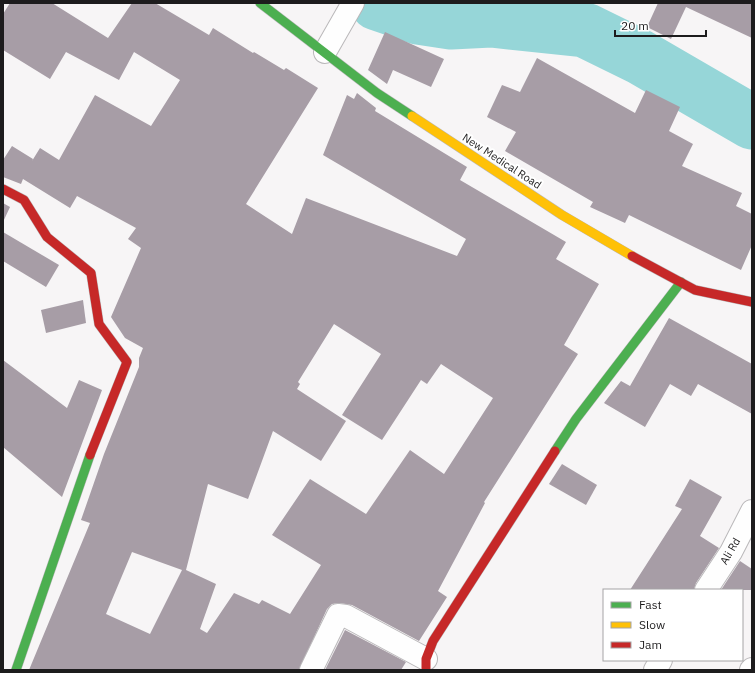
<svg xmlns="http://www.w3.org/2000/svg" width="755" height="673" font-family="'IBM Plex Sans',sans-serif">
  <rect width="100%" height="100%" fill="#f7f5f6"/>
  <g fill="none" stroke-linecap="round" stroke-linejoin="round">
    <polyline stroke="#96d6d8" stroke-width="55" points="377,3 418,17 451,22 491,20 585,30 640,57 752,122"/>
  </g>
  <g fill="#a79da6" fill-rule="evenodd">
    <path d="M 10,3 L 52,3 L 108,38 L 132,3 L 155,3 L 209,35 L 213,28 L 253,53 L 254,52 L 284,70 L 286,68 L 318,88 L 246,204 L 292,234 L 306,198 L 457,256 L 466,239 L 323,155 L 347,95 L 354,99 L 357,93 L 376,108 L 375,111 L 467,167 L 460,180 L 566,242 L 556,259 L 599,284 L 564,345 L 578,354 L 484,502 L 485,503 L 438,591 L 447,597 L 419,641 L 352,605 L 339,603 L 332,604 L 327,609 L 299,670 L 29,670 L 90,523 L 81,520 L 104,454 L 139,367 L 139,358 L 143,348 L 125,338 L 111,317 L 141,248 L 128,239 L 136,228 L 77,196 L 70,208 L 23,179 L 21,184 L 3,177 L 3,160 L 12,146 L 33,159 L 32,161 L 40,148 L 59,160 L 95,95 L 151,126 L 180,80 L 134,52 L 119,80 L 66,52 L 50,79 L 3,50 L 3,14 ZM 334,324 L 381,354 L 342,415 L 382,440 L 421,380 L 427,384 L 441,364 L 493,398 L 444,474 L 410,450 L 366,514 L 310,479 L 272,535 L 321,565 L 290,614 L 262,600 L 259,604 L 234,593 L 207,633 L 200,629 L 216,584 L 186,570 L 208,484 L 248,499 L 273,431 L 321,461 L 346,421 L 297,389 L 300,384 L 298,382 ZM 132,552 L 182,570 L 150,634 L 106,614 Z"/>
    <polygon points="658,3 752,3 752,38 686,7 671,39 647,27"/>
    <polygon points="385,32 444,59 431,87 393,70 387,84 368,70"/>
    <polygon points="537,58 635,113 646,90 680,107 669,131 693,144 682,166 742,193 736,206 752,214 752,245 741,270 629,215 625,223 590,207 593,202 505,151 516,132 487,117 502,85 520,92"/>
    <polygon points="3,203 10,207 3,222"/>
    <polygon points="3,232 59,265 46,287 3,261"/>
    <polygon points="83,300 86,323 46,333 41,310"/>
    <polygon points="669,318 752,364 752,414 698,384 691,396 670,384 645,427 604,403 621,381 630,386"/>
    <polygon points="3,360 67,408 79,380 102,390 62,497 3,447"/>
    <polygon points="562,464 597,485 586,505 549,484"/>
    <polygon points="690,479 722,497 700,536 719,548 696,583 694,590 630,590 682,509 675,506"/>
    <polygon points="740,561 752,569 752,590 721,590"/>
    <polygon points="345,630 406,662 401,670 325,670"/>
  </g>
  <g fill="none" stroke-linecap="round" stroke-linejoin="round">
    <g stroke="#bab8ba" stroke-width="24">
      <g id="street">
        <polyline points="325,52 353,3"/>
        <polyline points="706,590 731,552 752,511"/>
        <polyline points="311,670 338,615 346,616 426,659"/>
        <polyline points="655,670 661,660"/>
        <polyline points="751,670 752,669"/>
      </g>
    </g>
    <g stroke="#bab8ba" stroke-width="10">
      <g id="fast">
        <polyline points="260,3 377,93 412,116"/>
        <polyline points="555,451 576,419 681,282"/>
        <polyline points="16,670 90,455"/>
      </g>
    </g>
    <g stroke="#bab8ba" stroke-width="10">
      <polyline id="slow" points="412,116 562,215 632,256"/>
    </g>
    <g stroke="#bab8ba" stroke-width="10">
      <g id="jam">
        <polyline points="3,189 24,200 47,237 91,273 99,324 127,362 90,455"/>
        <polyline points="632,256 695,290 752,302"/>
        <polyline points="426,670 426,659 433,641 555,451"/>
      </g>
    </g>
    <use href="#street" stroke="#fefefe" stroke-width="22"/>
    <use href="#fast" stroke="#4caf50" stroke-width="9"/>
    <use href="#slow" stroke="#ffc107" stroke-width="9"/>
    <use href="#jam" stroke="#c62828" stroke-width="9"/>
  </g>
  <g text-anchor="middle" dominant-baseline="central" stroke-width="4" stroke-linejoin="round" paint-order="stroke">
    <g font-size="11" fill="#1d1c1d" stroke="#fff">
      <text transform="translate(502 161) rotate(33)">New Medical Road</text>
      <text transform="translate(730 551) rotate(-60)">Ali Rd</text>
    </g>
  </g>
  <rect width="755" height="673" fill="none" stroke="#1d1c1d" stroke-width="8"/>
  <rect x="603" y="589" width="140" height="72" fill="#ffffff" stroke="#a5a4a5"/>
  <rect x="611" y="602" width="20" height="6" fill="#4caf50" stroke="#a5a4a5"/>
  <text x="639" y="609" font-size="12" fill="#1d1c1d">Fast</text>
  <rect x="611" y="622" width="20" height="6" fill="#ffc107" stroke="#a5a4a5"/>
  <text x="639" y="629" font-size="12" fill="#1d1c1d">Slow</text>
  <rect x="611" y="642" width="20" height="6" fill="#c62828" stroke="#a5a4a5"/>
  <text x="639" y="649" font-size="12" fill="#1d1c1d">Jam</text>
  <path d="M615 30v6h91v-6" fill="none" stroke="#1d1c1d" stroke-width="2"/>
  <text x="621" y="30" font-size="12" fill="#1d1c1d" stroke="#ffffff" stroke-width="3" paint-order="stroke">20 m</text>
</svg>
